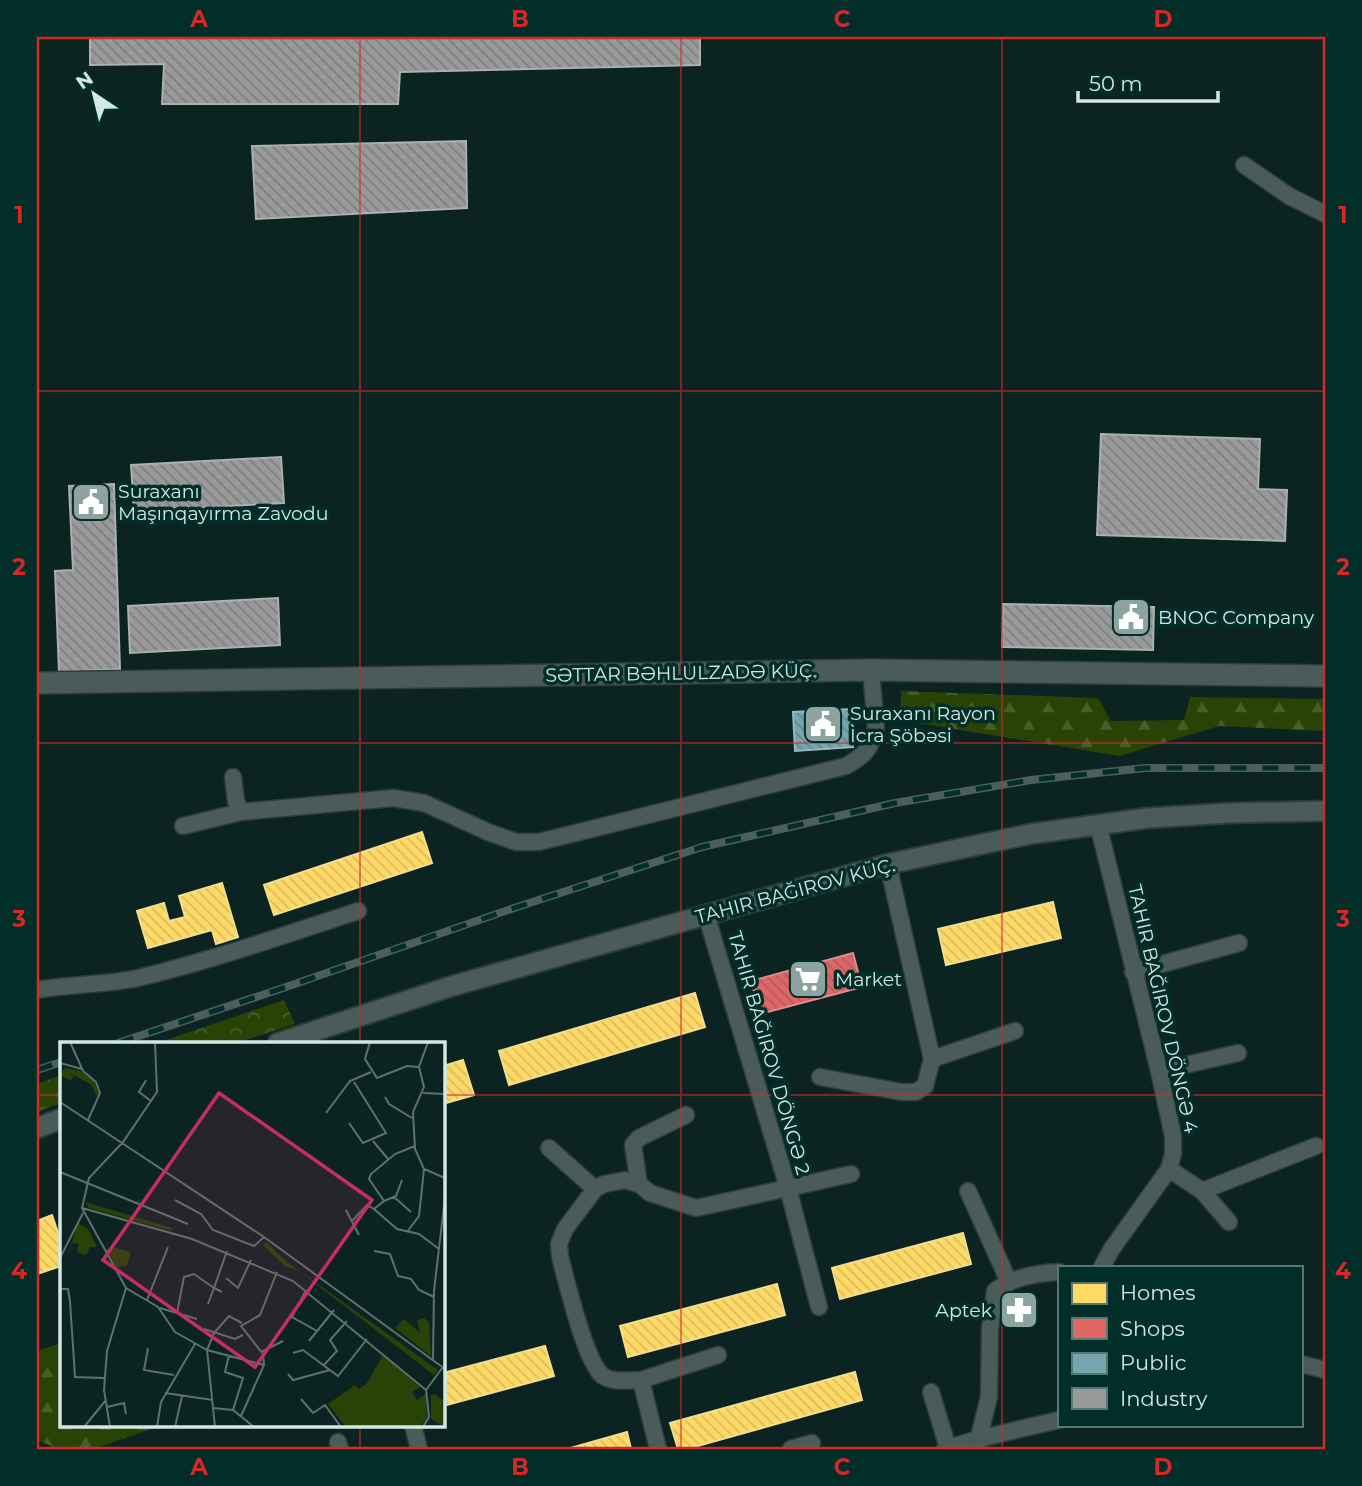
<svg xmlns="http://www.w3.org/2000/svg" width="1362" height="1486" font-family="Montserrat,sans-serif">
  <defs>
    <pattern id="forest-firs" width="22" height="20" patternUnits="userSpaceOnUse" patternTransform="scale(1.75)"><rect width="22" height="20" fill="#294306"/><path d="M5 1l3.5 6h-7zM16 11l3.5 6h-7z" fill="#475e2a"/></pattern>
    <pattern id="park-crowns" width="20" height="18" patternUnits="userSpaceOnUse" patternTransform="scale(1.75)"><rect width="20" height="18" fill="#294306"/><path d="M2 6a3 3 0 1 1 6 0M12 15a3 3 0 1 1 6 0" fill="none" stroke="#475e2a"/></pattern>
    <pattern id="homes-back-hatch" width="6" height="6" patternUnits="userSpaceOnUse" patternTransform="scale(1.75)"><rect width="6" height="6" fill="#ffd966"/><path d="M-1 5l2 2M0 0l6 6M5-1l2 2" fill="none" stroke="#d9bc5f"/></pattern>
    <pattern id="shops-back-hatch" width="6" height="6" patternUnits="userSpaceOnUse" patternTransform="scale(1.75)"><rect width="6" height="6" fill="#e06666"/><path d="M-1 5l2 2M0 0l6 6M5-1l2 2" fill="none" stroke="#b05c5c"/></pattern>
    <pattern id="public-back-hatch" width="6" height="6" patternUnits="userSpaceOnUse" patternTransform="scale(1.75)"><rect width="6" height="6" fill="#76a5af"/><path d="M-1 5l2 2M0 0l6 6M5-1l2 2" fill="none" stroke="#66888f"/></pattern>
    <pattern id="industry-back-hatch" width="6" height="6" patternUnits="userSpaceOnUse" patternTransform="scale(1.75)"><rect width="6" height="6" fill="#999"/><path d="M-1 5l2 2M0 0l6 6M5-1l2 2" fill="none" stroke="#7e8080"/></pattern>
  </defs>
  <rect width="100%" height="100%" fill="#0c2421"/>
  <g fill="url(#forest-firs)">
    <polygon points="901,691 1098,698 1111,721 1184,720 1190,697 1325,699 1325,731 1219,726 1119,756 900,720"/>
    <polygon points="61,1343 61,1425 163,1425 99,1447 100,1449 58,1449 37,1440 37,1351"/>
  </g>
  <g fill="url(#park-crowns)">
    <polygon points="284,1000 295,1024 237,1043 157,1043"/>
    <polygon points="61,1075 61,1103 37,1112 37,1084"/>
  </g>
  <g fill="url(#homes-back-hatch)" stroke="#f2de8c" stroke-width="2">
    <polygon points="422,832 432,863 274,915 264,885"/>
    <polygon points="222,883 238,937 216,944 212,930 148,948 137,911 164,903 169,921 185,917 179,896"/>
    <polygon points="1053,902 1061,938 946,965 938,929"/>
    <polygon points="695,993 705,1027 509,1085 499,1051"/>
    <polygon points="463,1060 474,1095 443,1104 443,1066"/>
    <polygon points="52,1215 61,1242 61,1266 37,1274 37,1221"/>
    <polygon points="963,1233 971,1264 840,1299 832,1268"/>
    <polygon points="777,1284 785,1315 628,1357 620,1326"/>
    <polygon points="545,1346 554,1376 443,1406 443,1373"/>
    <polygon points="855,1372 862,1400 687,1449 678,1449 670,1423"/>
    <polygon points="627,1432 631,1449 567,1449"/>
  </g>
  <polygon fill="url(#shops-back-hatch)" stroke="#dc8d8c" stroke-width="2" points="853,953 862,987 760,1014 751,981"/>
  <polygon fill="url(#public-back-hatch)" stroke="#92b9bf" stroke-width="2" points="851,709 853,747 795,751 793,712"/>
  <g fill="url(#industry-back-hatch)" stroke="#aab1af" stroke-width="2">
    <polygon points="90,37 700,37 700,65 400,72 398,104 162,104 164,64 90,65"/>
    <polygon points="466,141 467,208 256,219 252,146"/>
    <polygon points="1101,434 1260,439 1258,489 1287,490 1285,541 1097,535"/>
    <polygon points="281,457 284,503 134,511 131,465"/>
    <polygon points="114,484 120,669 59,672 55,571 73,570 69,486"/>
    <polygon points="278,598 280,645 130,653 128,606"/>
    <polygon points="1003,604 1154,607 1153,650 1002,647"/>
  </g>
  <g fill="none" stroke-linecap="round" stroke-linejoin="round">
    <g stroke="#2d3d3b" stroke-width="19">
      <g id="minor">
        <polyline points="1244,165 1289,196 1325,214"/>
        <polyline points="233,777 236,801 241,812"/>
        <polyline points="1098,824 1159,1071 1173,1136 1173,1154 1169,1169 1111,1250 1102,1267"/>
        <path d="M 183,826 L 241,812 L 393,798 L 424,803 L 488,832 L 516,842 L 539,842 L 846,766 C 864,756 871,749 876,728 L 871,670"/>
        <polyline points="1133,972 1239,943"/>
        <path d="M 37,990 C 70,984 105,985 138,978 C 213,960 285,935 358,911"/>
        <polyline points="932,1059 1015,1031"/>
        <polyline points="1159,1071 1238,1053"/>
        <polyline points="820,1077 902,1092 916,1092 925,1086 932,1059 888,864"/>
        <polyline points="549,1148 595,1189"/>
        <polyline points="1169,1169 1202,1191 1229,1222"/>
        <polyline points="639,1184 633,1145 639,1138 686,1115"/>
        <polyline points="968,1191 1009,1282"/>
        <polyline points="1202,1191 1316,1146"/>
        <polyline points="819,1307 788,1188 851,1174"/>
        <polyline points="1301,1364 1325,1370"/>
        <polyline points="641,1380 718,1355"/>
        <polyline points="931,1392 948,1448"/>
        <polyline points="413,1425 419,1449"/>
        <polyline points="338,1442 340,1449"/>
        <path d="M 658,1449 L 641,1380 C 629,1380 613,1383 603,1376 C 585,1362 567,1282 560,1257 L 559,1244 L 565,1229 L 595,1189 L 604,1184 L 625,1180 L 639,1184 L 650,1193 L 696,1208 L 788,1188 L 706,914"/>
        <polyline points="791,1449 812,1443"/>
        <polyline points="945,1449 978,1439 1059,1420"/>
        <path d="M 976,1449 L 989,1397 L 990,1328 L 995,1291 C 1012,1277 1037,1273 1059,1272"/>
      </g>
    </g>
    <g stroke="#2d3d3b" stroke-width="23">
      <g id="tertiary">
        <polyline points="278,1043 452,986 888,864 1030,834 1148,818 1230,813 1325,811"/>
        <polyline points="37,1128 61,1119"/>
      </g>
    </g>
    <g stroke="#2d3d3b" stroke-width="24">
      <polyline id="secondary" points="37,683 871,670 1325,676"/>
    </g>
    <use href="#minor" stroke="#4a5b59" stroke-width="16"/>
    <use href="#tertiary" stroke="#4a5b59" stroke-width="19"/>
    <use href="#secondary" stroke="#4a5b59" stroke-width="21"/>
    <g stroke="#4d5f5c" stroke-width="8">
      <g id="rail">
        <polyline points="118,1043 286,987 514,908 702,847 895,803 1031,780 1145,768 1325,768"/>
        <polyline points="37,1070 61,1062"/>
      </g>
    </g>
    <use href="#rail" stroke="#012e29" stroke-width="5" stroke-dasharray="16" stroke-linecap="butt"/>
  </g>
  <path fill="none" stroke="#d62828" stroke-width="2" stroke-opacity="0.55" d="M 360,37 L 360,1043M 681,37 L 681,1449M 1002,37 L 1002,1449M 37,391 L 1325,391M 37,743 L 1325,743M 37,1095 L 61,1095M 443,1095 L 1325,1095M 360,1425 L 360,1449"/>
  <defs>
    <g id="civic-square" transform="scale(2.0125)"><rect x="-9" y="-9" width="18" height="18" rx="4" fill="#8da39f" stroke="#012e29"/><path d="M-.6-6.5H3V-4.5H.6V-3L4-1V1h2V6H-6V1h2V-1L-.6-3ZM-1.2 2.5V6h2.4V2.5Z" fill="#fff"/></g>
    <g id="supermarket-square" transform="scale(2.0125)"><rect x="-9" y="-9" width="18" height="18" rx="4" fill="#8da39f" stroke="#012e29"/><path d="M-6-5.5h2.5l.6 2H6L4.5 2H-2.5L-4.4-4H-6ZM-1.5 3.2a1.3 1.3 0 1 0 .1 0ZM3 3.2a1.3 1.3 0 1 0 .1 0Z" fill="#fff"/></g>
    <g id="pharmacy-square" transform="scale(2.0125)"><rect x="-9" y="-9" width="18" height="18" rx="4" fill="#8da39f" stroke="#012e29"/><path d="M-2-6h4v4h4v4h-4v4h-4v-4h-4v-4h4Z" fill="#fff"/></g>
  </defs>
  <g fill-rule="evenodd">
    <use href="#civic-square" x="91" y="502"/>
    <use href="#civic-square" x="1131" y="617"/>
    <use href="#civic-square" x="823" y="724"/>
    <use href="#supermarket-square" x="808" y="979"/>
    <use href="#pharmacy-square" x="1019" y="1310"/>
  </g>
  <g text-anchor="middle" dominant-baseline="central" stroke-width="7" stroke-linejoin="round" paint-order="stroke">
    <g font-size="19" fill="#d2e8e3" stroke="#012e29" text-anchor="start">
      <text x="118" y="491">Suraxanı<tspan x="118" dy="22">Maşınqayırma Zavodu</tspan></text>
      <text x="1158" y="617">BNOC Company</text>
      <text x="850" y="713">Suraxanı Rayon<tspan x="850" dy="22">İcra Şöbəsi</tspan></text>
      <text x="835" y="979">Market</text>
      <text x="992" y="1310" text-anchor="end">Aptek</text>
    </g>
    <g font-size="19" fill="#d2e8e3" stroke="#012e29">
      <text transform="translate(681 673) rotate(-1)">SƏTTAR BƏHLULZADƏ KÜÇ.</text>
      <text transform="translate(795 891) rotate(-15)">TAHIR BAĞIROV KÜÇ.</text>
      <text transform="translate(1163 1009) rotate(77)">TAHIR BAĞIROV DÖNGƏ 4</text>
      <text transform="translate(769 1053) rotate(74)">TAHIR BAĞIROV DÖNGƏ 2</text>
    </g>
  </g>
  <g transform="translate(60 1042)">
    <rect width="385" height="385" fill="#0c2421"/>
    <path d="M 5,26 L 21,29 L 34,39 L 39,52 L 36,54 L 32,43 L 14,33 L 11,39 L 0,33 ZM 206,200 L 227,220 L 378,328 L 374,333 L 239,229 L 225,224 L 203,203 ZM 57,206 L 71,210 L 67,224 L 56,225 L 45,207 ZM 364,276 L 369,280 L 371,314 L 335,286 L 344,277 L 360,291 L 357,279 Z" fill="#294306"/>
    <path d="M 25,160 L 112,186 L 112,189 L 29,166 ZM 18,181 L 28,187 L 37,205 L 30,205 L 26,213 L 17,210 L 19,202 L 13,200 L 8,213 ZM 323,313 L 360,345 L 352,350 L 357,358 L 366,352 L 367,376 L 360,385 L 286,385 L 268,362 L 295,343 L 299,347 L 307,341 ZM 375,352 L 385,360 L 385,385 L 371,377 L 371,353 Z" fill="#294306"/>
    <path fill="none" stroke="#5b726f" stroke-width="2" d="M 10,0 L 23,29 L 36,40 L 40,51 L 28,78M 95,0 L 97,50 L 63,100 L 29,136 L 22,166 L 132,197 L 233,239 L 366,348 L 369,375 L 363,385M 310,0 L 305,17 L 317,36 L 347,24 L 359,25M 368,0 L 359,25 L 364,45 L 353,70 L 355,107 L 364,127 L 385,136M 0,21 L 22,27M 86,38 L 79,50 L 91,59M 363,51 L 385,52M 325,55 L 329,62 L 352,76M 0,60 L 204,195 L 385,327M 266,71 L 290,39 L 311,30M 289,81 L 303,101 L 326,91 L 294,40M 313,99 L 328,117M 355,104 L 335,112 L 311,132 L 309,137 L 324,159 L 314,167 L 337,187 L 359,192 L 379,207M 0,130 L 128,182M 334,155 L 351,170M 115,158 L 141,172 L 153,188 L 194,204 L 204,195M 324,159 L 336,154 L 342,138M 22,166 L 66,246 L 98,265 L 115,290 L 147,308 L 155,385M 286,168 L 299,193M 291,180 L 307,163 L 314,167M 347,190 L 359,174 L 364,127M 314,209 L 330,212 L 338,234 L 351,237 L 359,248 L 374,255M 0,216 L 23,171M 166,236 L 178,246 L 191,218M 0,247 L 8,247 L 10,259 L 15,335 L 44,336M 246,248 L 232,275 L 257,289M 87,258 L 108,205M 148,262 L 154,246 L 162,250M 100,266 L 137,277M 117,271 L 124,235 L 134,232 L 154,246 L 167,209M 144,287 L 175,297 L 183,293M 249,299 L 274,268M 88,306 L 84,328 L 114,333M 201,310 L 223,299M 233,311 L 243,308 L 278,334 L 307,297M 169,313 L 165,330 L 183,336 L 173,368M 373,317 L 374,249 L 385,155M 204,323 L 203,312 L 181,284 L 200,273 L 217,230M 263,324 L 277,309 L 270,298 L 287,279M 228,332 L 233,338 L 270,328M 366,348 L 383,325M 105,351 L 153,358M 241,357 L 253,371 L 265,363 L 281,385M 47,365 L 64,361 L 66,372M 153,366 L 173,368 L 194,385M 181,374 L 204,323 L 147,308 L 154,291 L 169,274 L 182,281M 24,385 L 46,358M 50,385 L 44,348 L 47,309 L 66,246M 97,385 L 101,360 L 135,302M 115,385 L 122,354"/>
    <path fill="#c42d69" fill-opacity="0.15" stroke="#c42d69" stroke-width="3.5" d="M 159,51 L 312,158 L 195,325 L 43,218 Z"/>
    <rect width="385" height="385" fill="none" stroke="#d2e8e3" stroke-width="3.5"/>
  </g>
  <rect width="1362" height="1486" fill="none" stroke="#012e29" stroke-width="77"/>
  <rect x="1058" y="1266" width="245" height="161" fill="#012e29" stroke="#557873" stroke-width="2"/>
  <rect x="1072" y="1283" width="35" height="21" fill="#ffd966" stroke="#557873" stroke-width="2"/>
  <text x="1120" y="1300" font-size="21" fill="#d2e8e3">Homes</text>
  <rect x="1072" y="1318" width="35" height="21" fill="#e06666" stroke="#557873" stroke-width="2"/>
  <text x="1120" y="1336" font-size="21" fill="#d2e8e3">Shops</text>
  <rect x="1072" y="1353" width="35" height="21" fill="#76a5af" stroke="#557873" stroke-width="2"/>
  <text x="1120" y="1370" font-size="21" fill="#d2e8e3">Public</text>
  <rect x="1072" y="1388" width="35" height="21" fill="#999999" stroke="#557873" stroke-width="2"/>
  <text x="1120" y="1406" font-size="21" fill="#d2e8e3">Industry</text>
  <g transform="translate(94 94) rotate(325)" stroke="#012e29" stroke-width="5" paint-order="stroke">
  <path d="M0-5L12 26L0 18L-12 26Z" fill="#d2e8e3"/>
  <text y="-10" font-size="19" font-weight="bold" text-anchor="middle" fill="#d2e8e3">N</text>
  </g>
  <path d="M1078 91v10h140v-10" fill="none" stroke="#d2e8e3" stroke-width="3.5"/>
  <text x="1089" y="91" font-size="21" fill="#d2e8e3" stroke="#012e29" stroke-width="5" paint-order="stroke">50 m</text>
  <rect x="38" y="38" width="1286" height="1410" fill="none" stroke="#d62828" stroke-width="2.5"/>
  <g font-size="23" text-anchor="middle" font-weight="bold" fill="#d62828">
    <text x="199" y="27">A</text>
    <text x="520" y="27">B</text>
    <text x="842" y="27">C</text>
    <text x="1163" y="27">D</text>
    <text x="19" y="223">1</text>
    <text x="1343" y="223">1</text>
    <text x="19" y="575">2</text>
    <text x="1343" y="575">2</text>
    <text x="19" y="927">3</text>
    <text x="1343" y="927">3</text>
    <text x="19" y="1279">4</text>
    <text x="1343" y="1279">4</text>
    <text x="199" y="1475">A</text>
    <text x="520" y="1475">B</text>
    <text x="842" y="1475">C</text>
    <text x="1163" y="1475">D</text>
  </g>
</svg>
